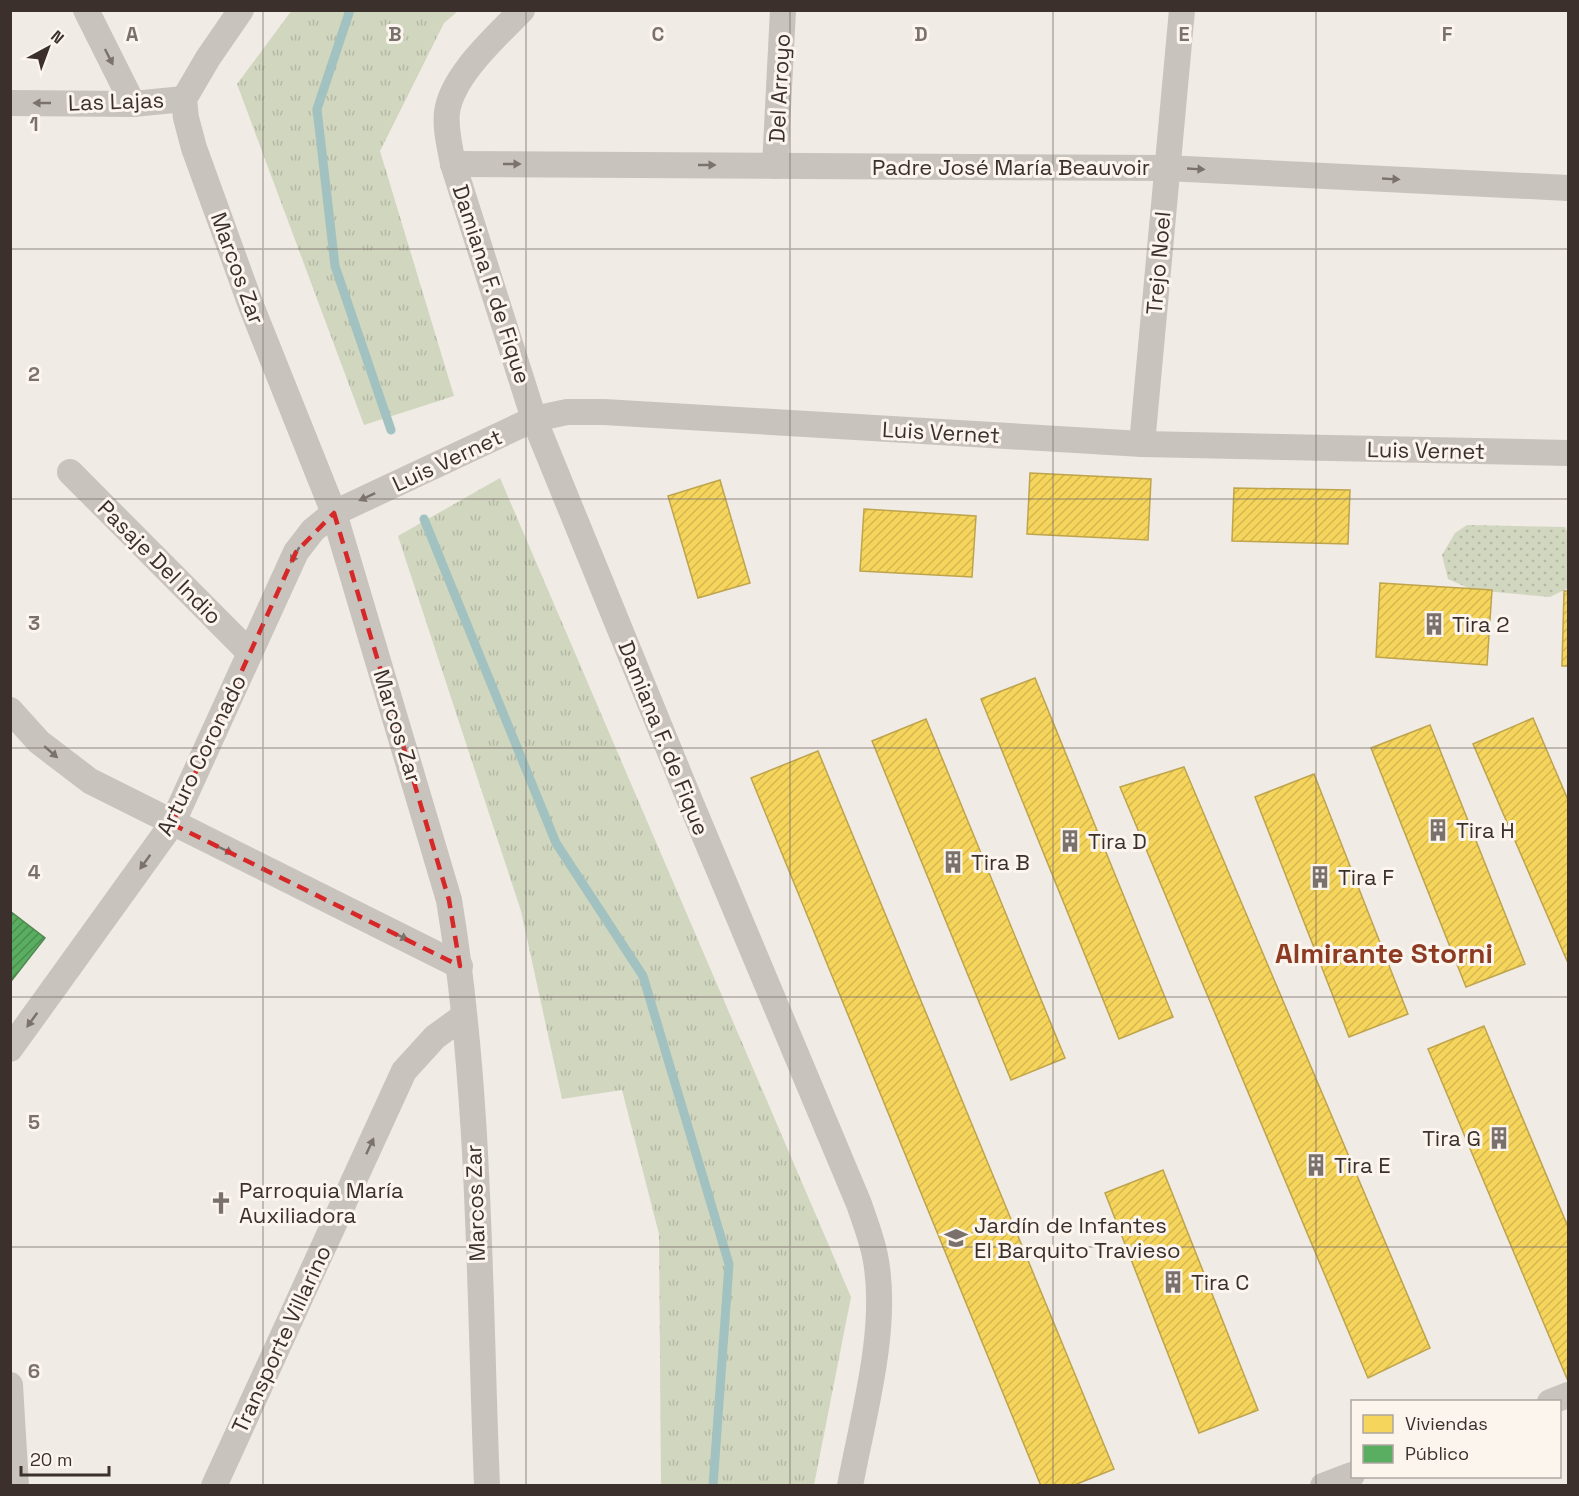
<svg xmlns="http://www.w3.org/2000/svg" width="1579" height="1496" font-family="'Space Grotesk',sans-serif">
  <defs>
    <pattern id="grass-tufts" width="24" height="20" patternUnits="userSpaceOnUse" patternTransform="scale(1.5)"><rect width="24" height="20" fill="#d1d6bf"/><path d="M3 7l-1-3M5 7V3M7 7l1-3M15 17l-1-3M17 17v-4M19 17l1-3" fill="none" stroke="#b4b8a4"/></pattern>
    <pattern id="park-dots" width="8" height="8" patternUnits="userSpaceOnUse" patternTransform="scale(1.5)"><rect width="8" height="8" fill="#d1d6bf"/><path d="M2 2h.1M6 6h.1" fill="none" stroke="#b4b8a4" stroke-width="1.8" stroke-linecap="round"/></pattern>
    <pattern id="homes-hatch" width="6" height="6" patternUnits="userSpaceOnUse" patternTransform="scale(1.5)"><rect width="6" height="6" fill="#f6d55c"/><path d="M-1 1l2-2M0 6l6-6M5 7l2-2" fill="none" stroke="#d4b750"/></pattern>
    <pattern id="public-hatch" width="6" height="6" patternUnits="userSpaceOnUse" patternTransform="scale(1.5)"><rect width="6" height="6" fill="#5aae61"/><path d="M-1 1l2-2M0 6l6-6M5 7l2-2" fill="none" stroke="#4c8e50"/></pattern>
  </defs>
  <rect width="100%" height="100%" fill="#f0ebe5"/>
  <g fill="url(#grass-tufts)">
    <polygon points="292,10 458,11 444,23 380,151 454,396 364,425 237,84"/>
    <polygon points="500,478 851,1297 814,1485 661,1485 659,1234 622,1090 562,1099 521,911 398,536"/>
  </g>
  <polygon fill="url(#park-dots)" points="1467,525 1565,527 1568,533 1568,588 1550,597 1473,590 1448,579 1442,555 1455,533"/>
  <g fill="url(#homes-hatch)" stroke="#bea44d" stroke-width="1.5">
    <polygon points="1030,473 1151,479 1148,540 1027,534"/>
    <polygon points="720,480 750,583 698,598 668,496"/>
    <polygon points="1234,488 1350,490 1348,544 1232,541"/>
    <polygon points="864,509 976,516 972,577 860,571"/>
    <polygon points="1380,583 1492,590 1487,665 1376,657"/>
    <polygon points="1564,591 1568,591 1568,666 1562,666"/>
    <polygon points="1035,678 1173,1017 1119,1039 981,699"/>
    <polygon points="1533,718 1568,800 1568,963 1473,744"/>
    <polygon points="926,719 1065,1058 1011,1080 872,741"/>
    <polygon points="1430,725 1525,964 1466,987 1371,748"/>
    <polygon points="818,751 1114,1469 1072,1486 1041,1486 751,778"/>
    <polygon points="1184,767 1430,1348 1368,1378 1120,787"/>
    <polygon points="1314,774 1408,1014 1349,1037 1255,797"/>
    <polygon points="1484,1026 1568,1227 1568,1381 1428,1049"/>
    <polygon points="1163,1170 1258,1410 1199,1433 1105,1193"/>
  </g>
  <polygon fill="url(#public-hatch)" stroke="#518851" stroke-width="1.5" points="10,911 45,938 12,980 10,979"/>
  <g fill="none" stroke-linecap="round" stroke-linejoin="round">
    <g stroke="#a1c2c1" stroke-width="9">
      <polyline points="350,10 317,109 335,266 391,430"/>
      <polyline points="424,519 556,843 643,976 729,1264 713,1486"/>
    </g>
    <g stroke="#c9c3be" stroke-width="26">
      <polyline points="86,10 133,104"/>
      <path d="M 241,10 L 208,58 L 184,99 L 186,118 L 194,148 L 252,308 L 334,513 L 449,900 C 481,1093 479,1291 487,1486"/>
      <path d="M 522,10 C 497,36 452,75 447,112 C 445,129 450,147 453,164 L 534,419 L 690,801 L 859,1204 C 865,1222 873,1242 876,1261 C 888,1331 863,1416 850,1486"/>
      <polyline points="10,103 133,104 184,99"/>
      <polyline points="453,164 1166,168 1568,188"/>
      <polyline points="775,166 783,10"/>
      <polyline points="1142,444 1182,10"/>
      <polyline points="70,472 250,653"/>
      <polyline points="10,710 39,742 90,781 460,966"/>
      <polyline points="10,1049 172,824 296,552 313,530 334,513 534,419 567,412 604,412 1142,444 1568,453"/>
      <polyline points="10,1385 16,1486"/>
      <polyline points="1550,1402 1568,1395"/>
      <polyline points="214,1486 404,1071 435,1037 464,1016"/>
      <polyline points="1323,1486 1352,1475"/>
    </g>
  </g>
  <defs><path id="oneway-solid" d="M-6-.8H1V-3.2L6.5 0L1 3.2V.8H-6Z" transform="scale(1.5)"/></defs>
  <g fill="#7b726d">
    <use href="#oneway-solid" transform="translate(109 57) rotate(63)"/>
    <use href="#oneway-solid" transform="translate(42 103) rotate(-180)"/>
    <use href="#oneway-solid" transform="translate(512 164)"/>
    <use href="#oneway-solid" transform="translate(707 165)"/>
    <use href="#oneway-solid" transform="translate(1196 169) rotate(3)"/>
    <use href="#oneway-solid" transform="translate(1391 179) rotate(3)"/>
    <use href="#oneway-solid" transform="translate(367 497) rotate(155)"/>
    <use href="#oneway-solid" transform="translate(295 555) rotate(119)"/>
    <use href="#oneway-solid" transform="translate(51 752) rotate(41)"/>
    <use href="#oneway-solid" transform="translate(225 850) rotate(26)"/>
    <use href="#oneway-solid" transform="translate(145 862) rotate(126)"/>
    <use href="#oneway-solid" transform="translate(400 936) rotate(26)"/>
    <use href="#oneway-solid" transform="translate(32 1020) rotate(126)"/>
    <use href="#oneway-solid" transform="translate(370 1146) rotate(-65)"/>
  </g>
  <path fill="none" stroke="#d62828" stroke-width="4.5" stroke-dasharray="12 8" stroke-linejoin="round" d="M 334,513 L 449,900 L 460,966 L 172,824 L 296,552 Z"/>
  <path fill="none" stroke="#7a716c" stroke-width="1.5" stroke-opacity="0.55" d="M 263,10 L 263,1486M 526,10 L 526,1486M 790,10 L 790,1486M 1053,10 L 1053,1486M 1316,10 L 1316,1486M 10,249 L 1568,249M 10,499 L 1568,499M 10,748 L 1568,748M 10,997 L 1568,997M 10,1247 L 1568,1247"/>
  <defs>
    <g id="building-bare" transform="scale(1.8)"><path d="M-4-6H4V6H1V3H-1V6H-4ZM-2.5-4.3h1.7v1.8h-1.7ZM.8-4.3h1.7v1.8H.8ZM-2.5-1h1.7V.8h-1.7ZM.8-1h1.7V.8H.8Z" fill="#7a716c" stroke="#fbf5ee" stroke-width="2.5" paint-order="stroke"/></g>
    <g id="church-bare" transform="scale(1.8)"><path d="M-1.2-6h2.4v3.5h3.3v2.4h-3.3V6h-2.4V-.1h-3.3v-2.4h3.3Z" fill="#7a716c" stroke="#fbf5ee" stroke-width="2.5" paint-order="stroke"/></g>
    <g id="school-bare" transform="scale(1.8)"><path d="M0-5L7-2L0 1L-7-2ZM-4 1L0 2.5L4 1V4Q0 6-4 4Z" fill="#7a716c" stroke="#fbf5ee" stroke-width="2.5" paint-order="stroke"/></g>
  </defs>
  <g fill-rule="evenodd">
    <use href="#building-bare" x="1434" y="624"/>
    <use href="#building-bare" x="1438" y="830"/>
    <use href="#building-bare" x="1070" y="841"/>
    <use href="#building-bare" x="953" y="862"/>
    <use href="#building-bare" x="1320" y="877"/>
    <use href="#building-bare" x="1499" y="1138"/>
    <use href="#building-bare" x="1316" y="1165"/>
    <use href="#church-bare" x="221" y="1203"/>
    <use href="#school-bare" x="956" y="1238"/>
    <use href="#building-bare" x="1173" y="1282"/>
  </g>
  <g text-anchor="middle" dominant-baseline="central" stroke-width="6" stroke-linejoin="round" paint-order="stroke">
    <g font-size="22" fill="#3b302b" stroke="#fbf5ee">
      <text transform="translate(779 88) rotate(-87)">Del Arroyo</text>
      <text transform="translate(116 101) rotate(-2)">Las Lajas</text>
      <text x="1011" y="167">Padre José María Beauvoir</text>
      <text transform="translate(1158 263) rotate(-85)">Trejo Noel</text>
      <text transform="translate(238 268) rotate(70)">Marcos Zar</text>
      <text transform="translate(492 284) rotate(72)">Damiana F. de Fique</text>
      <text transform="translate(941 432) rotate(3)">Luis Vernet</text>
      <text transform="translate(1426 450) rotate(1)">Luis Vernet</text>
      <text transform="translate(447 460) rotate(-25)">Luis Vernet</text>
      <text transform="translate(160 562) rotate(45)">Pasaje Del Indio</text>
      <text transform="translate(398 726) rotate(73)">Marcos Zar</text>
      <text transform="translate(664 738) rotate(68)">Damiana F. de Fique</text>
      <text transform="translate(201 755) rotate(-64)">Arturo Coronado</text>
      <text transform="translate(475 1203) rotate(-92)">Marcos Zar</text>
      <text transform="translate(281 1339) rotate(-65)">Transporte Villarino</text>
    </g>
    <g font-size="22" fill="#3b302b" stroke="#fbf5ee" text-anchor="start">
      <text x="1452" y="624">Tira 2</text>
      <text x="1456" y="830">Tira H</text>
      <text x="1088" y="841">Tira D</text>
      <text x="971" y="862">Tira B</text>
      <text x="1338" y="877">Tira F</text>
      <text x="1481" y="1138" text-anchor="end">Tira G</text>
      <text x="1334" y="1165">Tira E</text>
      <text x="239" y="1190">Parroquia María<tspan x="239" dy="25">Auxiliadora</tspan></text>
      <text x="974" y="1225">Jardín de Infantes<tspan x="974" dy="25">El Barquito Travieso</tspan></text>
      <text x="1191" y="1282">Tira C</text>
    </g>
    <g font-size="28" font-weight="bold" fill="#8c3b22" stroke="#fbf5ee">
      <text x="1384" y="953">Almirante Storni</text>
    </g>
  </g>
  <g font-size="20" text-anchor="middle" font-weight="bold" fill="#7a716c" stroke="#fbf5ee" stroke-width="6" stroke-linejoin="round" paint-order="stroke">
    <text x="132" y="41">A</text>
    <text x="395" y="41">B</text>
    <text x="658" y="41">C</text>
    <text x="921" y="41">D</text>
    <text x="1184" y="41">E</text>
    <text x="1447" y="41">F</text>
    <text x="34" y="131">1</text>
    <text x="34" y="381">2</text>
    <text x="34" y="630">3</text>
    <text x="34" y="879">4</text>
    <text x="34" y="1129">5</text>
    <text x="34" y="1378">6</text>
  </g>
  <rect width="1579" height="1496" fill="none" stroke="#3b302b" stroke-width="24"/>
  <rect x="1351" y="1400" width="210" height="78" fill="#fbf5ee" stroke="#aea6a0" stroke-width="1.5"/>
  <rect x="1363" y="1415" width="30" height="18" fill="#f6d55c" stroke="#aea6a0" stroke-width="1.5"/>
  <text x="1405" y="1430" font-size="18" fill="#3b302b">Viviendas</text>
  <rect x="1363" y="1445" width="30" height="18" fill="#5aae61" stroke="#aea6a0" stroke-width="1.5"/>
  <text x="1405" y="1460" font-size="18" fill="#3b302b">Público</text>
  <g transform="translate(48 48) rotate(41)" stroke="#fbf5ee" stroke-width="4.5" paint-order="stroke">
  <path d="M0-4.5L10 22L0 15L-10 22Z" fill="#3b302b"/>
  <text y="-9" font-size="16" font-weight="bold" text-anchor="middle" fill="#3b302b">N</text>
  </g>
  <path d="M21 1466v9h88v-9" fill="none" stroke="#3b302b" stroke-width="3"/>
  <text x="30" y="1466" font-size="18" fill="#3b302b" stroke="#fbf5ee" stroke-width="4.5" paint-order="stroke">20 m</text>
</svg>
